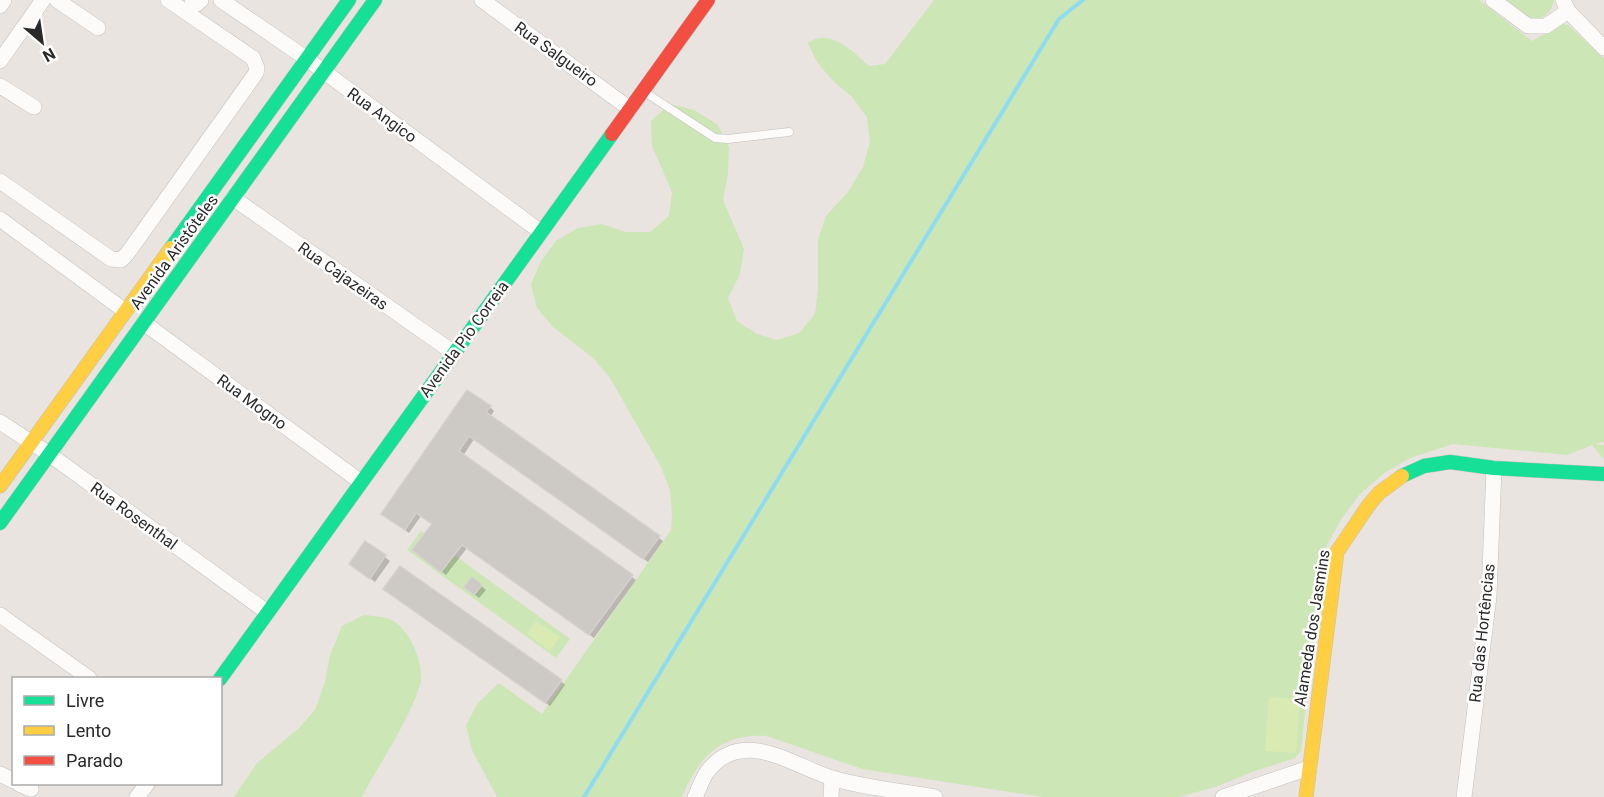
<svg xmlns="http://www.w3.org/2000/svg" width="1604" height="797" font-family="Roboto,sans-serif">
  <rect width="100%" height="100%" fill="#e9e4df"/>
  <g fill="#cce6b6">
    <path d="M 934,0 L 1479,0 L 1532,41 L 1562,24 L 1568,25 L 1604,58 L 1604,442 L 1594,444 L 1604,445 L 1604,459 L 1592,445 L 1567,455 L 1453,444 L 1410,458 L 1383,474 L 1360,494 L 1342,518 L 1327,545 L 1307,693 L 1301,751 L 1295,758 L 1255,771 L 1215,787 L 1179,797 L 1043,797 L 862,769 L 767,736 C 720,733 699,757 682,797 L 497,797 L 472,750 L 466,725 L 478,703 L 499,683 L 542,714 L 671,530 L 672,516 L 670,490 L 661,467 L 610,378 L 593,358 L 553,327 L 537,308 L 531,284 L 541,261 L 556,241 L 578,228 L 602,224 L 626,232 L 650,232 L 669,216 L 672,192 L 652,146 L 651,121 L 670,104 L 694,110 L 717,124 L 729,147 L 728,173 L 723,200 L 744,249 L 740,274 L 728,298 L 737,321 L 757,334 L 777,340 L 799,333 L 815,314 L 818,289 L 818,239 L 826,216 L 848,192 L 863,167 L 870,142 L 867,117 L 852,97 L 833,81 L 817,62 L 808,43 C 830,27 853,52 869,66 L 885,64 Z"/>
    <path d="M 1504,0 L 1554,0 C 1551,13 1544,20 1530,20 Z"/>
    <polygon points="421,531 570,639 556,658 407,550"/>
    <path d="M 364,615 C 371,616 380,616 387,618 C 408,624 426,665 420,685 C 407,725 381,760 362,797 L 234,797 L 257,763 L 298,729 L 315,710 L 325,682 L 330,655 L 342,626 Z"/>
  </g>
  <g fill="#d9ebb3">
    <polygon points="536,621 560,637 550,651 527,634"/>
    <polygon points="1269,697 1300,699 1296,753 1265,751"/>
  </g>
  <g fill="#0003">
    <polygon points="490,407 494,411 490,417 663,541 648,562 474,439 463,456 636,580 594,638 467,548 446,575 419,554 433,525 421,516 409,533 387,518"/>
    <polygon points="366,543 390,561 375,582 351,564"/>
    <polygon points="473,579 486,590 479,598 470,591"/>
    <polygon points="389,593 561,681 565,685 550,706"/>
  </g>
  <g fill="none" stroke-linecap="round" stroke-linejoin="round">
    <polyline stroke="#8edcf0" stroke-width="4" points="584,797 1059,19 1083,0"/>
  </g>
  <g fill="#cdcac6" stroke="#d4d0cb" stroke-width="1.5">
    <polygon points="467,390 491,406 486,412 660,536 643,559 469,436 459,451 633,575 589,635 462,545 441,572 412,550 432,524 416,513 405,530 381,514"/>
    <polygon points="365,541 386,555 370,579 349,564"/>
    <polygon points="400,566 562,680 545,703 383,589"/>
    <polygon points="472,577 482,585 474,595 464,587"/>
  </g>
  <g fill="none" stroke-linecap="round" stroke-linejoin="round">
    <g stroke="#c2c0c1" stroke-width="9">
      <polyline id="lane" points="643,91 715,138 728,139 789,132"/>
    </g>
    <g stroke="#c2c0c1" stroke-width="16">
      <g id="street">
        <polyline points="57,0 98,28"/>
        <polyline points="192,0 197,4 201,0"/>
        <polyline points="221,0 307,59 541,232"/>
        <polyline points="482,0 630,109"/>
        <polyline points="1493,0 1528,26 1546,26 1568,11"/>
        <polyline points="1563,0 1568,11 1604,48"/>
        <polyline points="0,6 4,0"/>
        <polyline points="0,61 43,0"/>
        <polyline points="0,86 34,107"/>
        <polyline points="0,181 111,259 121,260 127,254 256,73 257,68 253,58 168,0"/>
        <polyline points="233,198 454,353"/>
        <polyline points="0,219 125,311"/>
        <polyline points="144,323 361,482"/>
        <polyline points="0,422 49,454 267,612"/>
        <polyline points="0,615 89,678"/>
        <polyline points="0,774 14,781"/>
        <polyline points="19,784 31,789"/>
        <polyline points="137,797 147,784"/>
        <path d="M 695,797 C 699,789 702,779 707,772 C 742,726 791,765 832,778 C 865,788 901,791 935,797"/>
        <polyline points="831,797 832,778"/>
        <polyline points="1223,797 1309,768"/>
        <polyline points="1464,797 1489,596 1494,468"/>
      </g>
    </g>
    <g stroke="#c2c0c1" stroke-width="15">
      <g id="fast">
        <polyline points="171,248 349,0"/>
        <polyline points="1402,476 1424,466 1450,462 1494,468 1604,474"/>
        <polyline points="0,523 375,0"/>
        <polyline points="220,679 612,134"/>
      </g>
    </g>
    <g stroke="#c2c0c1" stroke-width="15">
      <g id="slow">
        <polyline points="0,486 171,248"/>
        <polyline points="1306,797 1337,552 1368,506 1379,493 1402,476"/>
      </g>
    </g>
    <g stroke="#c2c0c1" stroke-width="15">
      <polyline id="jam" points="612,134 708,0"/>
    </g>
    <use href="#lane" stroke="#fcfbfa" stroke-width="8"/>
    <use href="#street" stroke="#fcfbfa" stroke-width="15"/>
    <use href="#fast" stroke="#16e098" stroke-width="14"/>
    <use href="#slow" stroke="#ffcf43" stroke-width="14"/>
    <use href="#jam" stroke="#f24e42" stroke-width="14"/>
  </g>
  <g text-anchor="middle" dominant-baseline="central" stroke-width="5" stroke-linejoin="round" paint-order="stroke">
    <g font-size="16" fill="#2a2a2a" stroke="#fff">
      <text transform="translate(556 54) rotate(36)">Rua Salgueiro</text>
      <text transform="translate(382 115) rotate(36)">Rua Angico</text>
      <text transform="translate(174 252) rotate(-54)">Avenida Aristóteles</text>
      <text transform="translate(343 276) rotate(35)">Rua Cajazeiras</text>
      <text transform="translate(464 339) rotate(-54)">Avenida Pio Correia</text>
      <text transform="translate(252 402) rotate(36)">Rua Mogno</text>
      <text transform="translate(134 516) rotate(36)">Rua Rosenthal</text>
      <text transform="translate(1312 628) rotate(-81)">Alameda dos Jasmins</text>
      <text transform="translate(1482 633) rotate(-84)">Rua das Hortências</text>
    </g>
  </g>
  <rect x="12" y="677" width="210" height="108" fill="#ffffff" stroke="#aaaaaa" stroke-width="1.5"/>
  <rect x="24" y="696" width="30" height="9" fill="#16e098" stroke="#aaaaaa" stroke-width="1.5"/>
  <text x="66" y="707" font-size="18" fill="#2a2a2a">Livre</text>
  <rect x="24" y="726" width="30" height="9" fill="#ffcf43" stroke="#aaaaaa" stroke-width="1.5"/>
  <text x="66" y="737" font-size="18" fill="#2a2a2a">Lento</text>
  <rect x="24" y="756" width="30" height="9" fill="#f24e42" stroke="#aaaaaa" stroke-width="1.5"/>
  <text x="66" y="767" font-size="18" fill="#2a2a2a">Parado</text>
  <g transform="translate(42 42) rotate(151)" stroke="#ffffff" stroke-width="4.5" paint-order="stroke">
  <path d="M0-4.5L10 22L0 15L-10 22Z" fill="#2a2a2a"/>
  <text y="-9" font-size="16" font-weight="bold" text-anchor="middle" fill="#2a2a2a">N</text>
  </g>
</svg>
